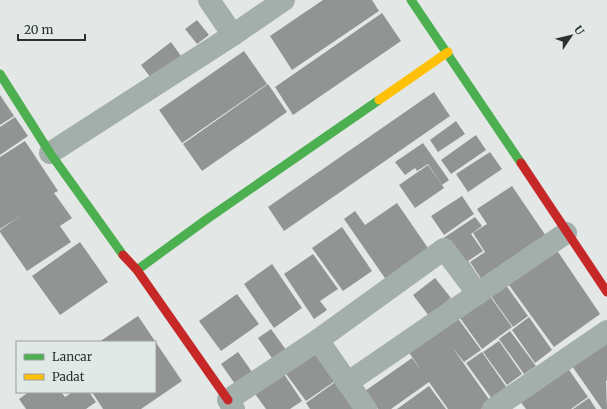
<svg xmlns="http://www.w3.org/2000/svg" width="607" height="409" font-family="Merriweather,serif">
  <rect width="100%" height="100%" fill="#e3e7e5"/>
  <g fill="#919493">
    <polygon points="323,0 372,0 379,11 292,70 270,36"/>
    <polygon points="382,13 401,41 293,115 275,87"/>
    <polygon points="197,20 209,35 197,44 185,29"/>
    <polygon points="171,42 181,56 151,78 141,65"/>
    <polygon points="244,51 267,84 182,143 159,110"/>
    <polygon points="268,84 287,112 202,171 183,144"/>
    <polygon points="434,92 450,116 284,231 268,207"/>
    <polygon points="0,95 14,116 0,125"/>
    <polygon points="15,117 28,136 0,155 0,127"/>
    <polygon points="456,121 465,134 438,152 430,140"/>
    <polygon points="476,135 486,150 451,174 441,160"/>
    <polygon points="25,141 58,191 54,193 72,218 60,226 71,242 27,271 0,232 0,230 22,215 0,229 0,157"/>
    <polygon points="423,143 449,180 442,185 428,164 417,171 415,168 405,175 395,162"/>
    <polygon points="490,152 502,169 468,192 456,174"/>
    <polygon points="428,165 444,188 415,208 399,185"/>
    <polygon points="512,186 546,236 482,280 470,262 485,252 473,233 487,224 477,209"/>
    <polygon points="462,196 474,214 444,235 431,216"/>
    <polygon points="397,203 430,251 387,281 344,219 355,211 365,225"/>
    <polygon points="475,217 482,226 471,234 483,251 468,261 480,279 442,239"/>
    <polygon points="342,227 372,271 343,291 312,248"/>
    <polygon points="80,242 108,282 60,315 32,276"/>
    <polygon points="554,246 600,314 554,347 506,281"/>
    <polygon points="313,254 338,289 320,301 327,310 314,319 284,274"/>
    <polygon points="272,264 302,308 274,328 244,284"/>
    <polygon points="435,278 451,298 429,316 413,295"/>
    <polygon points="503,281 528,316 513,327 488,292"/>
    <polygon points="487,292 512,327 482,349 458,315"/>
    <polygon points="237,294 259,324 221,351 199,321"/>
    <polygon points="138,316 182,381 141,409 103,409 92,392 155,392 155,342 99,342"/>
    <polygon points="457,317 481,350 464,362 452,347 491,402 481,409 448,409 429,382 391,409 378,409 365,391 412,358 421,370 408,351"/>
    <polygon points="529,317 552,350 535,363 512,330"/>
    <polygon points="271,329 289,354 276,364 258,338"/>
    <polygon points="510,331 536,366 524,374 499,339"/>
    <polygon points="607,337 607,380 606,381 607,409 602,409 572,366"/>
    <polygon points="499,341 522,374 507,385 483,352"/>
    <polygon points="238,352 257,379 240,391 221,364"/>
    <polygon points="482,352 507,388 492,399 466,363"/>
    <polygon points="315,353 335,381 306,401 286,374"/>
    <polygon points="567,367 588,397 571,409 526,409 519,400"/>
    <polygon points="284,374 302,401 290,409 266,409 255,394"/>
    <polygon points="338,380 358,409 310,409 306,403"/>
    <polygon points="429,386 446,409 397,409"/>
    <polygon points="29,392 61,392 65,397 73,392 89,392 96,402 86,409 26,409 19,399"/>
    <polygon points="589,398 596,409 573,409"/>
  </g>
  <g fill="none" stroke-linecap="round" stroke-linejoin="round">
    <g stroke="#a2afaa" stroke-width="22">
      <polyline points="209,0 233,35"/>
      <polyline points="50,153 233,35 284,0"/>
      <polyline points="318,340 366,409"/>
      <polyline points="347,383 566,233"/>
      <polyline points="234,409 228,400 318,340 444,249 478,294"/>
      <polyline points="493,409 607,331"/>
    </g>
    <g stroke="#4caf50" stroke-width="9">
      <polyline points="411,0 521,163"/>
      <polyline points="0,74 50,153 123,255"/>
      <polyline points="137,270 207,219 379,100"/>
    </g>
    <polyline stroke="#ffc107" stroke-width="9" points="379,100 448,52"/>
    <g stroke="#c62828" stroke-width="9">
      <polyline points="521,163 607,292"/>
      <polyline points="123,255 137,270 228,400"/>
    </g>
  </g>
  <rect x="16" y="341" width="140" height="52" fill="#e1e9e6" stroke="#999f9c"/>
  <rect x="24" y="354" width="20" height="6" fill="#4caf50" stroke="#999f9c"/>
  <text x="52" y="361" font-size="12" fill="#2c302e">Lancar</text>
  <rect x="24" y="374" width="20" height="6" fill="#ffc107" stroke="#999f9c"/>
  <text x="52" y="381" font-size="12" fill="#2c302e">Padat</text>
  <g transform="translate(571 36) rotate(55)" stroke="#e1e9e6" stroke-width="3" paint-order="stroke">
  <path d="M0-3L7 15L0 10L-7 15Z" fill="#2c302e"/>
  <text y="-6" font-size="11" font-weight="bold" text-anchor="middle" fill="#2c302e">U</text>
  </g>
  <path d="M18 34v6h67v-6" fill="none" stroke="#2c302e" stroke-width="2"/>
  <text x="24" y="34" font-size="12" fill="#2c302e" stroke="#e1e9e6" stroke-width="3" paint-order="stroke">20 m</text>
</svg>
